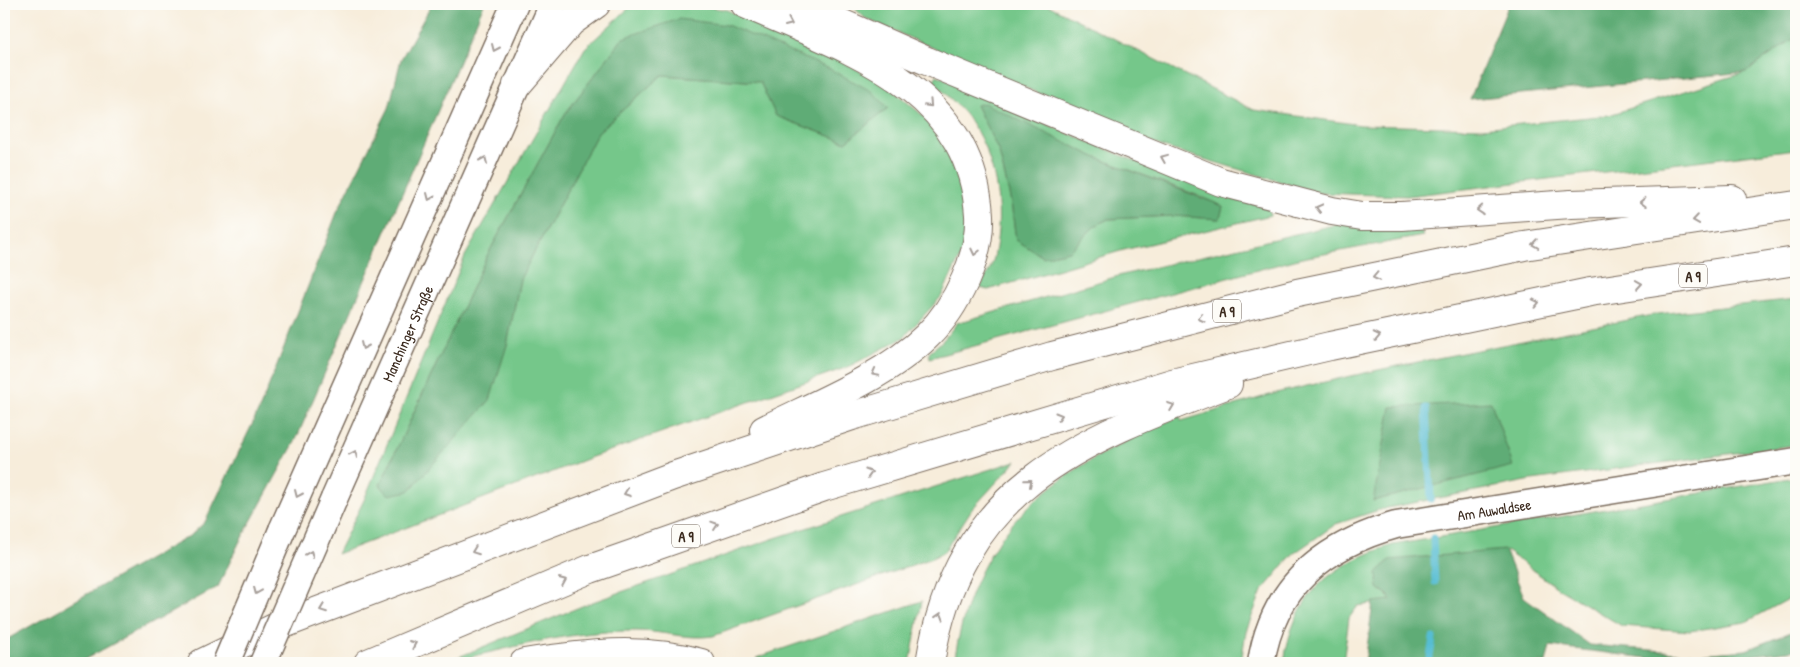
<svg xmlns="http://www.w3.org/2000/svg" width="1800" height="667" font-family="'Patrick Hand',sans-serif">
  <rect width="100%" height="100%" fill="#fdfcf7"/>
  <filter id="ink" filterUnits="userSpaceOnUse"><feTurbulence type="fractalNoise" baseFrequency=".02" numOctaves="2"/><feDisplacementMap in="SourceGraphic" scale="10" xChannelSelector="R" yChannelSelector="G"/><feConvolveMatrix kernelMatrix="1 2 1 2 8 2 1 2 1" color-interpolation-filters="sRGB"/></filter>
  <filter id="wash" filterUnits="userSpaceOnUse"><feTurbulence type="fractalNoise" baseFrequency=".0096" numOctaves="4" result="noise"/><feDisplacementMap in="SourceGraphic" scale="20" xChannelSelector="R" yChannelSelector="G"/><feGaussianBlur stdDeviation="1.12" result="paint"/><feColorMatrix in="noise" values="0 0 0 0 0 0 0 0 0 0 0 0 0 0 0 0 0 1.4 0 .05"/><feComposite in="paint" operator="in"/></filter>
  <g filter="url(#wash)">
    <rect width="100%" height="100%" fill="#f7eddb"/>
    <g fill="#74c78a" stroke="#587854" fill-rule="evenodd">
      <path d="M 649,4 L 692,4 L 727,10 L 823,52 L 887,85 L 927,119 L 942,139 L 957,167 L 966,208 L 962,253 L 941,297 L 903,338 L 848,367 L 592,457 L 337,554 L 364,500 L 465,256 L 585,48 L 630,7 ZM 623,38 L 887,108 L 846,142 L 776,116 L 760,82 L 662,75 L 598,132 L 520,279 L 507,345 L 447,447 L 409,491 L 380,485 L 488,254 L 565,114 Z"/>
      <polygon points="850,4 1046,4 1254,110 1361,125 1482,128 1609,115 1746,72 1796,37 1796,149 1407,196 1319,193 1163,147 866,19"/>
      <path d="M 937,75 C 1046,124 1154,173 1268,208 L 1271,215 L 1124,250 L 988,290 L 980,288 C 985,278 992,267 994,257 C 1005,209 996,153 965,114 C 955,102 943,92 933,81 ZM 976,105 L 1095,157 L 1202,197 L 1223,207 L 1219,219 L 1173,216 L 1108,219 L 1095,226 L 1069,251 L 1016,240 L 1011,202 L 999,152 Z"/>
      <polygon points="1342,223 1420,229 1423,236 1302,258 930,358 929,353 944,339 957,323 1122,275"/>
      <path d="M 1796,299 L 1796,445 L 1532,480 L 1382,509 L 1336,524 L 1293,554 L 1262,591 L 1246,631 L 1241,663 L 954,663 C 976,519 1057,471 1180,416 L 1181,421 L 1280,392 L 1378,370 L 1657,314 Z"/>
      <path d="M 1016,461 L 972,509 L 944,552 L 932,558 L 713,636 C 688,640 662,631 637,631 C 571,630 507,649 444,663 L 587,604 L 775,538 Z"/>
      <path d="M 1796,477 L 1796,595 L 1746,622 L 1690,631 L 1622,626 L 1559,589 L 1505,550 L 1378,588 L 1388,595 L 1391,601 L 1358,606 L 1349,618 L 1343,663 L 1284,663 C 1293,595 1330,564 1393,545 Z"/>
      <polygon points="922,601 910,663 765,663 756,658"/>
    </g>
    <g fill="#5fac76" stroke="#4d6b4a">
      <polygon points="432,4 484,4 295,442 239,543 218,587 78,663 4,663 4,641 191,535 205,522 260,408 338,210 389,108 401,59"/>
      <polygon points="1509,4 1796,4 1796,37 1746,72 1470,99"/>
      <polygon points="679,19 727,25 830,69 873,92 888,108 846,142 776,116 760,82 662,75 598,132 520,279 507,345 490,400 409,491 389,495 380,485 488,254 565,114 623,38"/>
      <polygon points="984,103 1095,157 1223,206 1220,219 1173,216 1108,219 1095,226 1069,251 1043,257 1016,240 1011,202 999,152 976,105"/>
      <polygon points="1491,402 1513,466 1373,501 1391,407"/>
      <polygon points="1505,550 1524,597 1590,645 1700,654 1746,650 1796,630 1796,650 1687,663 1550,646 1546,663 1365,663 1373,602 1391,600 1388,595 1378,588 1377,574 1389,560"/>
    </g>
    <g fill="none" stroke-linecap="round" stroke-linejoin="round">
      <g stroke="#56bdd3" stroke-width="7">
        <polyline points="1426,408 1431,499"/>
        <polyline points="1433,538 1435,582"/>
        <polyline points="1429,663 1433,638"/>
      </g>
    </g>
  </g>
  <g filter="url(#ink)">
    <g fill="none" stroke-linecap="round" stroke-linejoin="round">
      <g stroke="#7d6e60" stroke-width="29">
        <g id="secondary">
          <path id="s1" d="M 334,499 L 553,4"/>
          <polyline points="282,530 515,4"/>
          <path id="s2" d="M 1261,663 C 1273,586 1324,545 1396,525 L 1796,461"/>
        </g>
      </g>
      <g stroke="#7d6e60" stroke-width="30">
        <g id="highway">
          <path d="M 745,4 C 845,48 971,86 979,215 C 981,256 957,307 927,336 C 885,377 816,404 764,430"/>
          <polyline points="798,4 927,61 1221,182 1332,211 1362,216 1402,216 1571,204 1732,199"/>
          <polyline points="517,85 571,22 596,4"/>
          <polyline points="202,663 276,627 673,476 852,416 1052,356 1297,293 1524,246 1796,205"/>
          <polyline points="368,663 590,569 824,487 1172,383 1330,346 1590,292 1796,261"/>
          <path d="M 524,663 C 583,654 642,646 701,663"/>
          <path d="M 930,663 C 958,486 1079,441 1228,384"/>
        </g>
      </g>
      <use href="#secondary" stroke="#fff" stroke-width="26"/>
      <use href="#highway" stroke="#fff" stroke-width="28"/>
      <g stroke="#7d6e60" stroke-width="29" stroke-linecap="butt">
        <g id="secondary-bridge">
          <polyline points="226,663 282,530"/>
          <polyline points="263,663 334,499"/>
        </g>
      </g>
      <use href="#secondary-bridge" stroke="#fff" stroke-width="26"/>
    </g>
    <defs><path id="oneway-chevron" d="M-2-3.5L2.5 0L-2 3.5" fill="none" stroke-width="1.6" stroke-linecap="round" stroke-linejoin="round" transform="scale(1.25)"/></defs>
    <g stroke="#a79f9a">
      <use href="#oneway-chevron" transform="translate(789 23) rotate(24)"/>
      <use href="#oneway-chevron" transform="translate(495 48) rotate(114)"/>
      <use href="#oneway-chevron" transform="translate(929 104) rotate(46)"/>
      <use href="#oneway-chevron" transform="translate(1164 158) rotate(-158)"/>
      <use href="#oneway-chevron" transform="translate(484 160) rotate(-66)"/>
      <use href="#oneway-chevron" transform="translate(430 197) rotate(114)"/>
      <use href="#oneway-chevron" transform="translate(1643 202) rotate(178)"/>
      <use href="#oneway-chevron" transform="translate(1319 208) rotate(-166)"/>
      <use href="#oneway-chevron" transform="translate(1480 210) rotate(176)"/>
      <use href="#oneway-chevron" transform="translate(1696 220) rotate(172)"/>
      <use href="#oneway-chevron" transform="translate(1535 244) rotate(171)"/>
      <use href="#oneway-chevron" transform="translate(975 252) rotate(103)"/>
      <use href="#oneway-chevron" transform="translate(1376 277) rotate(168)"/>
      <use href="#oneway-chevron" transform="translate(1639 284) rotate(-9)"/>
      <use href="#oneway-chevron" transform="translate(1536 303) rotate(-12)"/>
      <use href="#oneway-chevron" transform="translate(1201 318) rotate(166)"/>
      <use href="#oneway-chevron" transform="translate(1377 336) rotate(-12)"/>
      <use href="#oneway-chevron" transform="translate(364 346) rotate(114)"/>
      <use href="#oneway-chevron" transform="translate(875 373) rotate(152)"/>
      <use href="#oneway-chevron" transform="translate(1171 406) rotate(-21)"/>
      <use href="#oneway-chevron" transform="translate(1059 416) rotate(-16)"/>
      <use href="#oneway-chevron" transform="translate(354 454) rotate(-66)"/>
      <use href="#oneway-chevron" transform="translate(869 473) rotate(-17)"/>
      <use href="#oneway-chevron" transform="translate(1029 482) rotate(-41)"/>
      <use href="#oneway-chevron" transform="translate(627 493) rotate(160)"/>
      <use href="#oneway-chevron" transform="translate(298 494) rotate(114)"/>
      <use href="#oneway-chevron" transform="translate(715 525) rotate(-19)"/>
      <use href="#oneway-chevron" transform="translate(475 551) rotate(159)"/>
      <use href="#oneway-chevron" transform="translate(310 554) rotate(-67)"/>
      <use href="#oneway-chevron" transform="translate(563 581) rotate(-23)"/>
      <use href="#oneway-chevron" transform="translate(257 591) rotate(113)"/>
      <use href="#oneway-chevron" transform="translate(323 609) rotate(159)"/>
      <use href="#oneway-chevron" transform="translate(940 616) rotate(-73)"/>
      <use href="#oneway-chevron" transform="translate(413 644) rotate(-23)"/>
    </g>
  </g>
  <g text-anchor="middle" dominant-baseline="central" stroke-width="4" stroke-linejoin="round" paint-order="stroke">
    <g fill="#fdfcf7" stroke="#75695f" stroke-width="1">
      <rect x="1679" y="264.5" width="28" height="23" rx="4"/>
      <rect x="1213" y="299.5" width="28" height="23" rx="4"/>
      <rect x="672" y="524.5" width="28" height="23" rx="4"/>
    </g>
    <g font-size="14" font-weight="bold" fill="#3b2a1e">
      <text x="1693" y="276">A 9</text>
      <text x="1227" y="311">A 9</text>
      <text x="686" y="536">A 9</text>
    </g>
    <g font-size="15" fill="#3b2a1e" stroke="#fdfcf7">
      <text stroke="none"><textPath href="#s1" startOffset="181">Manchinger Straße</textPath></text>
      <text stroke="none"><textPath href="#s2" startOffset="305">Am Auwaldsee</textPath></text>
    </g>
  </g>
  <rect width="1800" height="667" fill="none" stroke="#fdfcf7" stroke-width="20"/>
</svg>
